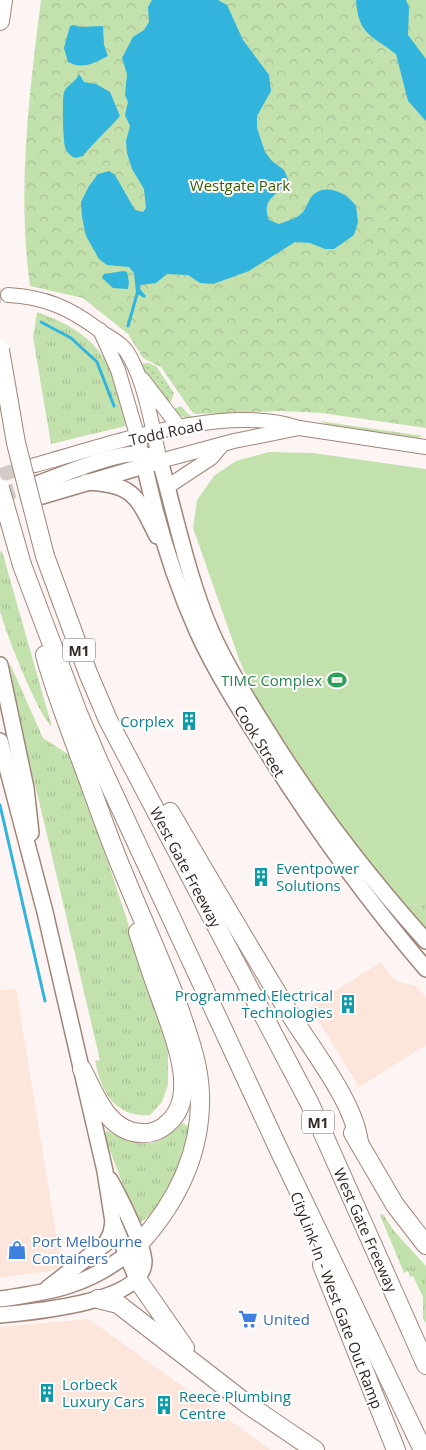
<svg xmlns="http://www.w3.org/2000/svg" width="426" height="1450" font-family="'Open Sans',sans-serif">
  <defs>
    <pattern id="grass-tufts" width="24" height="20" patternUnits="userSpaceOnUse" patternTransform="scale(1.25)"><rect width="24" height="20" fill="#c3e1ad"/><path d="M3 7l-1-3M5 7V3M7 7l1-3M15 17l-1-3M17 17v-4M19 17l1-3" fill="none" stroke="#a8c195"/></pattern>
    <pattern id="park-crowns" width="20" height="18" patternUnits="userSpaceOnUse" patternTransform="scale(1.25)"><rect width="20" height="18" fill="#c3e1ad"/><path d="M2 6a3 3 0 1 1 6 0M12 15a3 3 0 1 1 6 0" fill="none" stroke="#a8c195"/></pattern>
    <pattern id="garden-dots" width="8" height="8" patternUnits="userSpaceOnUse" patternTransform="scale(1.25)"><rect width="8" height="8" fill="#c3e1ad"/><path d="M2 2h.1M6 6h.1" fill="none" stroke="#a8c195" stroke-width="1.8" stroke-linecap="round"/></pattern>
  </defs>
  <rect width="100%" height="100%" fill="#fcf5f3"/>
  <g fill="#fce5db">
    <polygon points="381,962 391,977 401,983 415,985 426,998 426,1045 359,1087 310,1007"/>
    <polygon points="16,989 62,1269 0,1278 0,990"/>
    <polygon points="89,1319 271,1450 0,1450 0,1327"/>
  </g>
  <g fill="url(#grass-tufts)">
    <path d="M 37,312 C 99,334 115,363 126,426 L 51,444 L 33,337 Z"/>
    <polygon points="181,406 188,414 195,418 255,415 291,417 196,419 183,417 171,410"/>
    <polygon points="319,421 423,436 418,438 336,427"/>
    <path d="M 2,551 L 48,713 L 52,726 C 41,722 3,627 0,610 C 0,592 0,571 0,552 Z"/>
    <path d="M 4,663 L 11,666 L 43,738 L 74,758 L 161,1024 L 168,1048 L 168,1085 L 162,1102 L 150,1115 C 116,1118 101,1092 95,1061 L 100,1060 L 39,801 Z"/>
    <polygon points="426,904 426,933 403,905"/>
    <path d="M 182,1123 L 190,1127 C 182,1157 167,1208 138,1224 L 104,1135 L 107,1131 C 138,1148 157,1150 182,1123 Z"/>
    <polygon points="383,1214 394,1231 426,1266 426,1323 423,1319 423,1297 413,1276 410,1277 408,1271 404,1273 380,1215"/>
  </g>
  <path fill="url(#park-crowns)" d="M 41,0 L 426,0 L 426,428 L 322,413 L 282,411 L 195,414 L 192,412 L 161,367 L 143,358 L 128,334 L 83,298 L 30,286 C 17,192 29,94 41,0 Z"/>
  <polygon fill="url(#garden-dots)" points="148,363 156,366 174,393 171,402 167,405 140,364"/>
  <polygon fill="#c3e1ad" points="269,452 313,453 426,469 426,904 403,905 325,815 256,700 239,659 193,528 197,500 214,476 236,461"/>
  <g fill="#33b4dc">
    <path d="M 152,0 L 218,0 L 227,5 L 243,40 L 269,75 L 271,91 L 257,116 L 257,128 L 265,152 L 272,161 L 284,170 L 288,179 L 286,187 C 272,196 262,202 269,220 L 279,224 C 286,221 296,219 301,214 C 307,209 308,199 314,194 C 328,183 348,194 356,206 L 358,222 L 354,235 L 334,249 L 325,249 L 310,243 L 295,242 L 249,271 L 213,284 L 200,283 L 188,275 L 167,274 L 156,283 L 140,285 L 140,289 L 146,296 L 144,298 L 136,293 L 134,273 L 129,267 L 107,265 L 99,259 L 86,236 L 82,217 L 81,202 L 89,186 L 98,174 L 109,171 L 115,175 L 135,210 L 143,212 L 146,208 L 144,189 L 132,169 L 127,153 L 126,141 L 130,126 L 125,115 L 128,102 L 125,95 L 127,74 L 122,58 L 133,37 L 144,30 L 149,22 L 148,7 Z"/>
    <path d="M 356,0 L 406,0 L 409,7 L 408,35 L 426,59 L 426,121 L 408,101 L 396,54 C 371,35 358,34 356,0 Z"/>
    <path d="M 74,25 L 80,27 L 103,26 L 104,45 L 108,56 C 94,63 83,70 68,62 L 64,48 L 70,26 Z"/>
    <path d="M 79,74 L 84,82 L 96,84 L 110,92 L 120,116 C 108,130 94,142 83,156 L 75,158 C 71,156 66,152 65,147 C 63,139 62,98 64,92 C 67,85 76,82 79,74 Z"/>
    <polygon points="124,271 127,272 129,282 128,289 113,288 102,278 104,274"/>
  </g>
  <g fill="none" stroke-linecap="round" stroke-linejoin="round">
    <g stroke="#33b4dc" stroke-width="3">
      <polyline points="41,322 71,338 97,362 114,406"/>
      <polyline points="128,326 137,294"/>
      <polyline points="0,805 45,1001"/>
    </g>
    <g stroke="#d4ccc9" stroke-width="14" stroke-dasharray="14 7" stroke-linecap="butt">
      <polyline points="0,296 1,296"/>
      <polyline points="0,475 30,466"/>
    </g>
    <g stroke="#d4ccc9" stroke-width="15" stroke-dasharray="15 8" stroke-linecap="butt">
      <polyline points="0,495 37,484"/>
      <polyline points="0,512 41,496"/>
    </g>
    <g stroke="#a18579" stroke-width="16">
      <g id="secondary">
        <path d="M 8,295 C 45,297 70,308 99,330 C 111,339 123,343 130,357 C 147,388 152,428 160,461 L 234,441 L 299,428"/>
        <polyline points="100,330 118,370 140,445"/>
        <polyline points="143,380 179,427"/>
        <path d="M 35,465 C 108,445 225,402 299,428 L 426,447"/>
        <polyline points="167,487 211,458 223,444"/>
      </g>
    </g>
    <g stroke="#a18579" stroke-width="18">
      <g id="primary">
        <path d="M 142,453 C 154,513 172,575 197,631 C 216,673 242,713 267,752 C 315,828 368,901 426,969"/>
        <path d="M 160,461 C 176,517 188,578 211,631 C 225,663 244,694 263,724 C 310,801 365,873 426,941"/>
        <path d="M 86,482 C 134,484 137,496 157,536"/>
        <path d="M 39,483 C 66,474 125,446 150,456"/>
        <polyline points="42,496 154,463"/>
        <polyline points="0,665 26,788 31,833"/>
        <polyline points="0,741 45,912 105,1171 113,1222 137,1279"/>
        <polyline points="48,1288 106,1243 111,1233 113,1222"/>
        <path d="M 0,1299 C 52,1292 91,1285 132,1250"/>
        <path d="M 0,1315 C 30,1312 143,1303 144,1262 C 144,1245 119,1196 110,1180"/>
      </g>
    </g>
    <g stroke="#a18579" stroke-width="20">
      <g id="highway">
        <polyline points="0,21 3,0"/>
        <polyline points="45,556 88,673 108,720 310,1104 426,1365"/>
        <polyline points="22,565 78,713 99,762 279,1150 423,1450"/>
        <path d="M 45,655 C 54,689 67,721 79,755 C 94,794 107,834 123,872 C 141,916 160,958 177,1002 C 187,1032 199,1062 200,1093 C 202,1152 177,1202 139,1244"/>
        <path d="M 170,812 C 209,879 249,947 290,1014 C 311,1048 355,1103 359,1143"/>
        <path d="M 82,1069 C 95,1094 108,1132 141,1133 C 151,1134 161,1130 168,1123 C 202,1094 170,1027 159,994 C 151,973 145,953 138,932"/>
        <polyline points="353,1133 395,1205 426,1245"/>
        <polyline points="322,1265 396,1450"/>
        <polyline points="137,1279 185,1348"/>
        <polyline points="98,1299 118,1304 247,1404 315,1450"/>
      </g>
    </g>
    <use href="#secondary" stroke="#fff" stroke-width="14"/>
    <use href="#primary" stroke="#fff" stroke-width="15"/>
    <use href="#highway" stroke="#fff" stroke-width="18"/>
    <g stroke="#a18579" stroke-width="20" stroke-linecap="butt">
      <g id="highway-bridge">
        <polyline points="0,350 16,443 45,556"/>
        <polyline points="0,488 22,565"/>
      </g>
    </g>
    <use href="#highway-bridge" stroke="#fff" stroke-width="18"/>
  </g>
  <defs>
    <g id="stadium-bare" transform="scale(1.5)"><path d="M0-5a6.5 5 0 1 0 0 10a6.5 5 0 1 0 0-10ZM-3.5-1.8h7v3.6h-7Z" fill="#2e9e5b" stroke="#fff" stroke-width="2.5" paint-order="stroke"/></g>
    <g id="building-bare" transform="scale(1.5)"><path d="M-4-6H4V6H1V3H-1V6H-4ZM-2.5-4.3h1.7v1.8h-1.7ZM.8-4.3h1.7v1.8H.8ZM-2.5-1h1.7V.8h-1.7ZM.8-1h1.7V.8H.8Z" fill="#0f9aa8" stroke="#fff" stroke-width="2.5" paint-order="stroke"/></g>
    <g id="shop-bare" transform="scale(1.5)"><path d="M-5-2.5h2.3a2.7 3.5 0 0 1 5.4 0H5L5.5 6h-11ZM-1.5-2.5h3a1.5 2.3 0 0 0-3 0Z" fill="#3f7fe0" stroke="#fff" stroke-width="2.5" paint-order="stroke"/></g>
    <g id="supermarket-bare" transform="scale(1.5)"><path d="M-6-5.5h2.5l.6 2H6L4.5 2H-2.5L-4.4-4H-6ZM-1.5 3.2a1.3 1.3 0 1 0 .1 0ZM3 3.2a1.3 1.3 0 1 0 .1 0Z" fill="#3f7fe0" stroke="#fff" stroke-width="2.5" paint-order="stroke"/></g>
  </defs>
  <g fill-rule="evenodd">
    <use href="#stadium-bare" x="337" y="680"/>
    <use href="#building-bare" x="189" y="721"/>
    <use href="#building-bare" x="261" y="877"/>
    <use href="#building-bare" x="348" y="1004"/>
    <use href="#shop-bare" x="17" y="1250"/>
    <use href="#supermarket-bare" x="248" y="1319"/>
    <use href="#building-bare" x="47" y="1393"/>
    <use href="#building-bare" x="164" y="1405"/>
  </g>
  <g text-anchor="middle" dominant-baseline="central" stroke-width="4" stroke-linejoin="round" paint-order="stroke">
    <g fill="#fff" stroke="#716865" stroke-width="1">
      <rect x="63" y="638.5" width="32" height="23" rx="4"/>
      <rect x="302" y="1110.5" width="32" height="23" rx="4"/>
    </g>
    <g font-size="14" font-weight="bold" fill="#342823">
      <text x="79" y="650">M1</text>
      <text x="318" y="1122">M1</text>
    </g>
    <g font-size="15" fill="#355e00" stroke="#fff">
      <text x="240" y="185">Westgate Park</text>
    </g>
    <g font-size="15" fill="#342823" stroke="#fff">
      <text transform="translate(166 432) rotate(-12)">Todd Road</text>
      <text transform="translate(260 741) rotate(58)">Cook Street</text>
      <text transform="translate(186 867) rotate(62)">West Gate Freeway</text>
      <text transform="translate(366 1230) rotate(66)">West Gate Freeway</text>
      <text transform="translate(337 1300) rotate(69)">CityLink In - West Gate Out Ramp</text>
    </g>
    <g font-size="15" fill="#27864d" stroke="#fff" text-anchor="end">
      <text x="322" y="680">TIMC Complex</text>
    </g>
    <g font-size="15" fill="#0d838f" stroke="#fff" text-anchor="start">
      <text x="174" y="721" text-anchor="end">Corplex</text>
      <text x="276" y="868">Eventpower<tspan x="276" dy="17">Solutions</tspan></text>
      <text x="333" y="995" text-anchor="end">Programmed Electrical<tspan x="333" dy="17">Technologies</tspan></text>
      <text x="62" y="1384">Lorbeck<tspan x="62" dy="17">Luxury Cars</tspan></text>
      <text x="179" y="1396">Reece Plumbing<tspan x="179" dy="17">Centre</tspan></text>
    </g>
    <g font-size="15" fill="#366cbe" stroke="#fff" text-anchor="start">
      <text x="32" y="1241">Port Melbourne<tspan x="32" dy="17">Containers</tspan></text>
      <text x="263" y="1319">United</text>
    </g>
  </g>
</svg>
